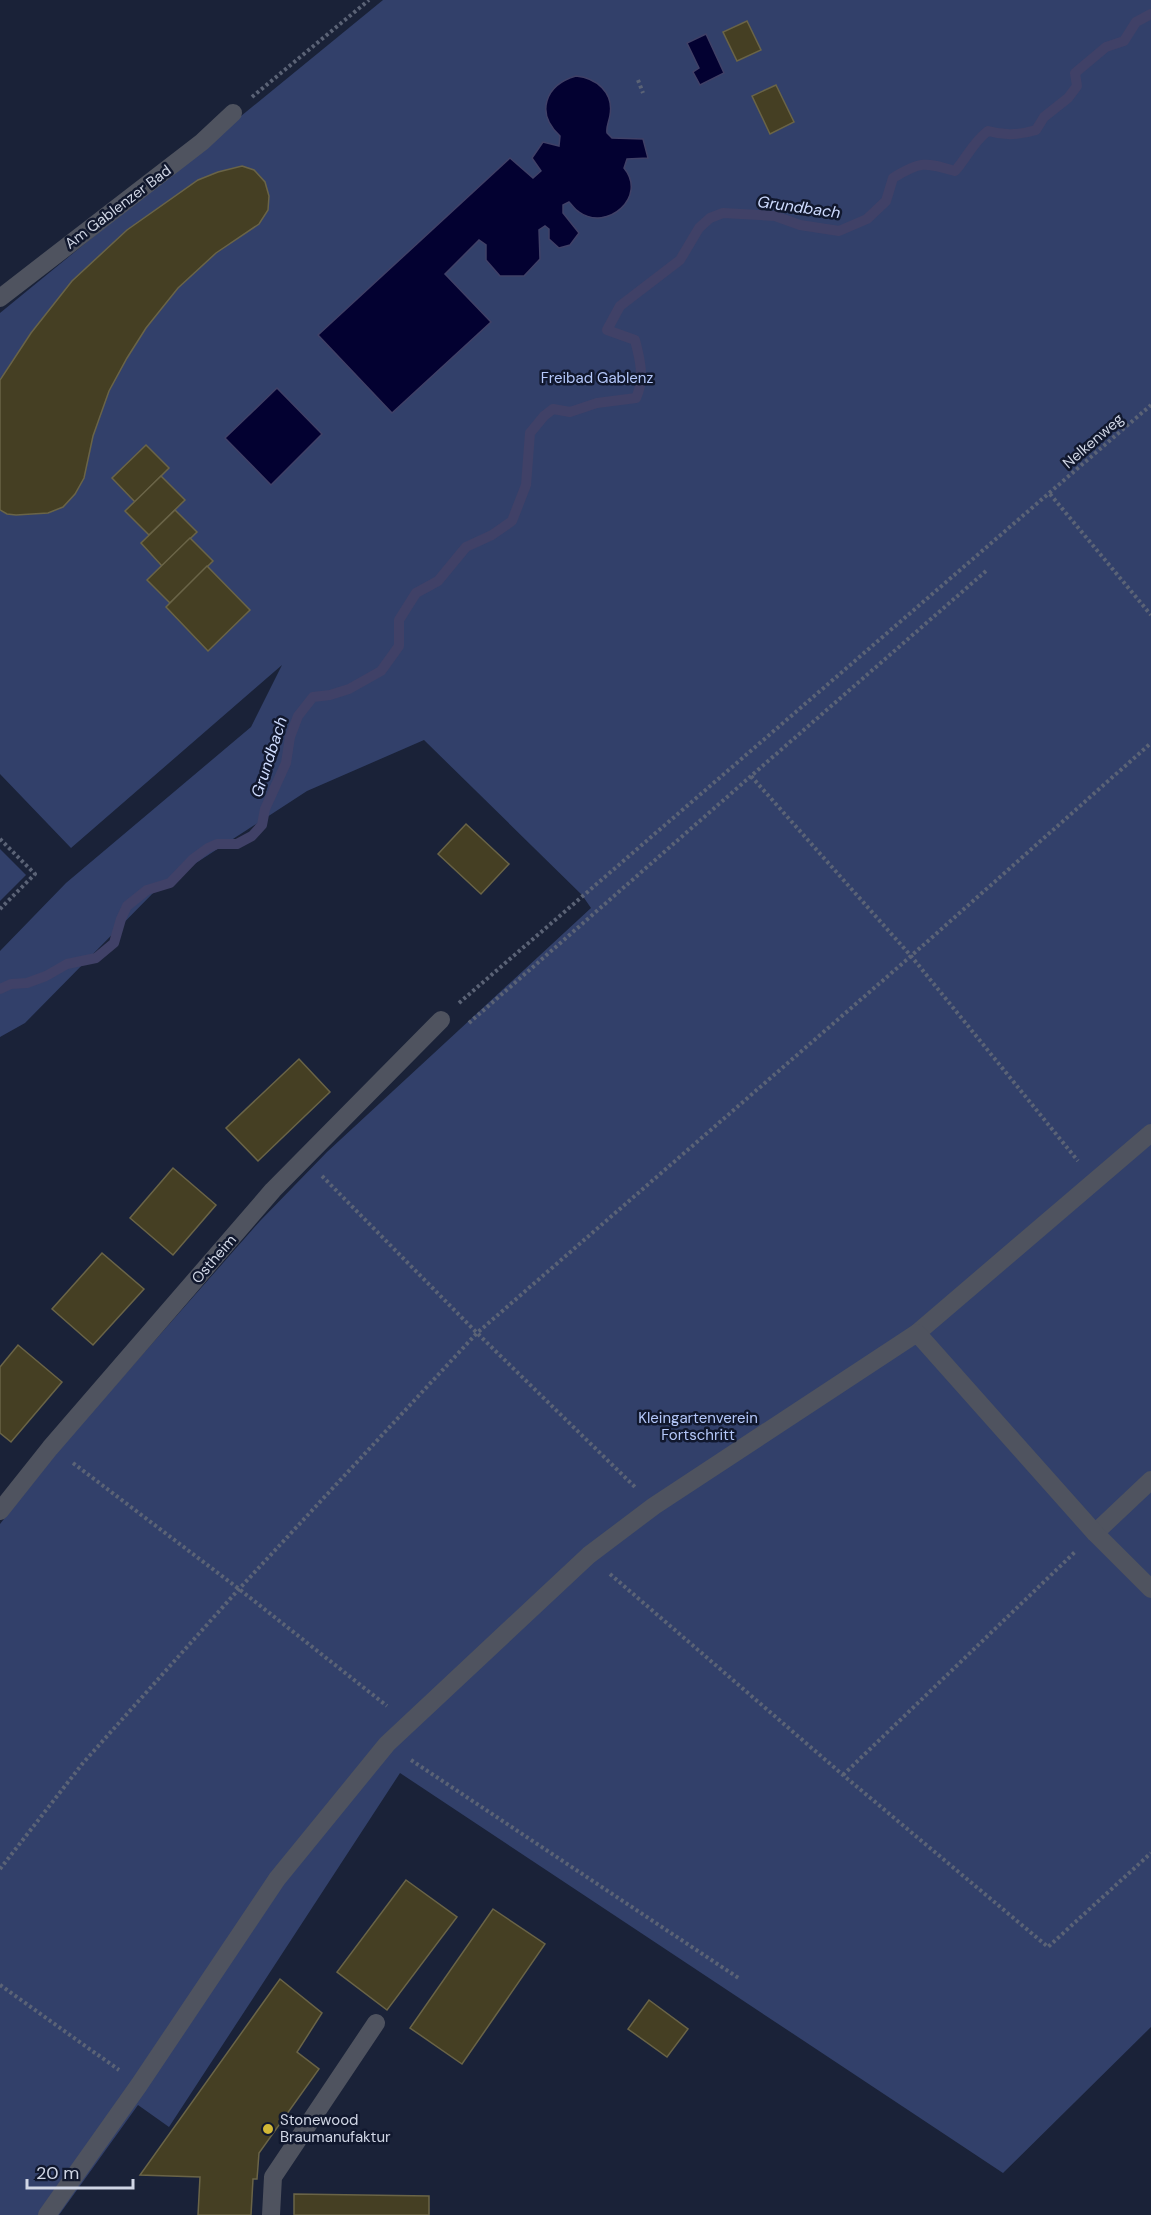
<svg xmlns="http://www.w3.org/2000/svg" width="1151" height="2215" font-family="'DM Sans',sans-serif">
  <rect width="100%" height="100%" fill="#1a2238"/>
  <g fill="#32406a">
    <polygon points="383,0 1151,0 1151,2027 1003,2173 400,1773 169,2127 138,2105 59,2215 0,2215 0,1524 60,1448 260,1221 327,1152 591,908 582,895 424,740 307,791 159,887 25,1023 0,1037 0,951 66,883 251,727 282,665 71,848 0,774 0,313"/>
    <polygon points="0,849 26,875 0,901"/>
  </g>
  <g fill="#030131" stroke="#404167" stroke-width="1.5">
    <polygon points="706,34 724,73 700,85 693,72 699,68 687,43"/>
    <path d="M 576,76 C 596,78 614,92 610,115 C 609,122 606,126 607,133 L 612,138 L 643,139 L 648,158 L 627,159 L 624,168 C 648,197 607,232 579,212 C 575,210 572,205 569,202 L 563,205 L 563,213 L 579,233 L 570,245 L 559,248 L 549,239 L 549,229 L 545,226 L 539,230 L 540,259 L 524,276 L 500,276 L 486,260 L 486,245 L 479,240 L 445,274 L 491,322 L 392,413 L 318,335 L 510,158 L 533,178 L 541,171 L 532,158 L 543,142 L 559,146 L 560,136 C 535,113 545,85 576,76 Z"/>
    <polygon points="277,388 322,434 271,485 225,438"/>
  </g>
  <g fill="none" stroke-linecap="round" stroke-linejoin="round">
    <path stroke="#404167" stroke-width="10" d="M 0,989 L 11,984 L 27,983 L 46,976 L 67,964 L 96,958 L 114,943 L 121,919 L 127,906 L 147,890 L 170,883 L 193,859 L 208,848 L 217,844 L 237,844 L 252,836 L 262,825 L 265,809 L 286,763 L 290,737 L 298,716 L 313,697 L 330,695 L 349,689 L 381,671 L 399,646 L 399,620 L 416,593 L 438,581 L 466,547 L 492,535 L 512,521 L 526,485 L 530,433 L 544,416 L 553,409 L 570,412 L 597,403 L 636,398 C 645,379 640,359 635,340 L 607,330 L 620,306 L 680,260 L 699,228 L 710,218 L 723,213 L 775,216 L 800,225 L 839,231 L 867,219 L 886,201 L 893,178 C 920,161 925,162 955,171 C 967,157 974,141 988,131 C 1005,136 1020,135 1036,130 L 1044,117 L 1068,98 L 1077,86 L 1075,73 L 1106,47 L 1124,41 L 1136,22 L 1151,14"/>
  </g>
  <g fill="#453f23" stroke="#6a6447" stroke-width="1.5">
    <polygon points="747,21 761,50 737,61 723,32"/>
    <polygon points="776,85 794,122 770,134 752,96"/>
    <polygon points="242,166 254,170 265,182 269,196 268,210 259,224 216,253 178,288 146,328 127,358 109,391 93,436 84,478 75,494 63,507 48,513 16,515 7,514 0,510 0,380 31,333 72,281 127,230 198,180 218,172"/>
    <polygon points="146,445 169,468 135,502 112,478"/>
    <polygon points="161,476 185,500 149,535 125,511"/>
    <polygon points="175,510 197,532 162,566 141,543"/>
    <polygon points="190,538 213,561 170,603 147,580"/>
    <polygon points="207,566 250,610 208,651 166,607"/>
    <polygon points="466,824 509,864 481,894 438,854"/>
    <polygon points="299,1059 330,1092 258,1161 226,1128"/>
    <polygon points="173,1168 216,1205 173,1255 130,1218"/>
    <polygon points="102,1253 144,1289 93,1345 52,1309"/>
    <polygon points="18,1345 62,1382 11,1442 0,1433 0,1367"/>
    <polygon points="406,1880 457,1917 387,2010 337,1972"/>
    <polygon points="493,1909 545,1944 462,2064 410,2028"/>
    <polygon points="280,1979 322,2013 297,2052 319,2069 259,2153 257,2179 253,2179 251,2215 198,2215 200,2177 140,2175"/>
    <polygon points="649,2000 688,2029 667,2057 628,2029"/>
    <polygon points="294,2194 429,2196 429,2215 294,2215"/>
  </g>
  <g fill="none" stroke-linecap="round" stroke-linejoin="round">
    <g stroke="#5b6376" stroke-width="4" stroke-dasharray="3 3" stroke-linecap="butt">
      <polyline points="638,80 643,93"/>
      <polyline points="252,97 369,0"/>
      <polyline points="1050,494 1151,615"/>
      <polyline points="986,571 751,776 911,956 1078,1161"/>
      <polyline points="0,839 35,874 0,909"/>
      <polyline points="459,1003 1151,405"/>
      <polyline points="469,1023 751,776"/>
      <polyline points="322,1176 477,1333 636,1488"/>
      <polyline points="73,1463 239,1589 387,1706"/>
      <polyline points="610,1574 843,1775 1048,1947 1151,1853"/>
      <polyline points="411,1760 740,1979"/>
      <polyline points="843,1775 1076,1551"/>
      <polyline points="0,1869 83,1763 239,1589 477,1333 911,956 1151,743"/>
      <polyline points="0,1985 119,2070"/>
    </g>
    <g stroke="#4f535f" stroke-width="18">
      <polyline points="0,298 202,142 233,113"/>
      <polyline points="917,1333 1151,1133"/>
      <polyline points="0,1511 50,1448 273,1190 441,1020"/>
      <polyline points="1095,1533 1151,1480"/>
      <polyline points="47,2215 139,2085 277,1879 387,1744 589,1555 654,1506 917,1333 1095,1533 1151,1589"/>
      <polyline points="271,2215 273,2177 376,2023"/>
    </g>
  </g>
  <circle fill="#d1b736" stroke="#11182e" stroke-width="2" cx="268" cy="2129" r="6"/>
  <g text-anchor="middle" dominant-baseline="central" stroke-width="5" stroke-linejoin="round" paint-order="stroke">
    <g font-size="15" fill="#d0d6e5" stroke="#11182e">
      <text transform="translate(118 207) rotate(-37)">Am Gablenzer Bad</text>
      <text transform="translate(1093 441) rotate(-41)">Nelkenweg</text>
      <text transform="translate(214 1259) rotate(-49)">Ostheim</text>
    </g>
    <g font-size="15" fill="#b4c7f9" stroke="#11182e">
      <text x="597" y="378">Freibad Gablenz</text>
      <text x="698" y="1418">Kleingartenverein<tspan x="698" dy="17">Fortschritt</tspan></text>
    </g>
    <g font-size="15" fill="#d0d6e5" stroke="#11182e" text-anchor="start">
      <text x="280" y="2120">Stonewood<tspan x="280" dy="17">Braumanufaktur</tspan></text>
    </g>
    <g font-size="16" font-style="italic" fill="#cddafd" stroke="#11182e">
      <text transform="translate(799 207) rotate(8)">Grundbach</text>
      <text transform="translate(269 757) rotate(-72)">Grundbach</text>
    </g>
  </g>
  <path d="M27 2179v9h106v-9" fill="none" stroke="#d0d6e5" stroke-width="3"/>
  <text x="36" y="2179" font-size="18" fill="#d0d6e5" stroke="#11182e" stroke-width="4.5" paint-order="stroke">20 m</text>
</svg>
